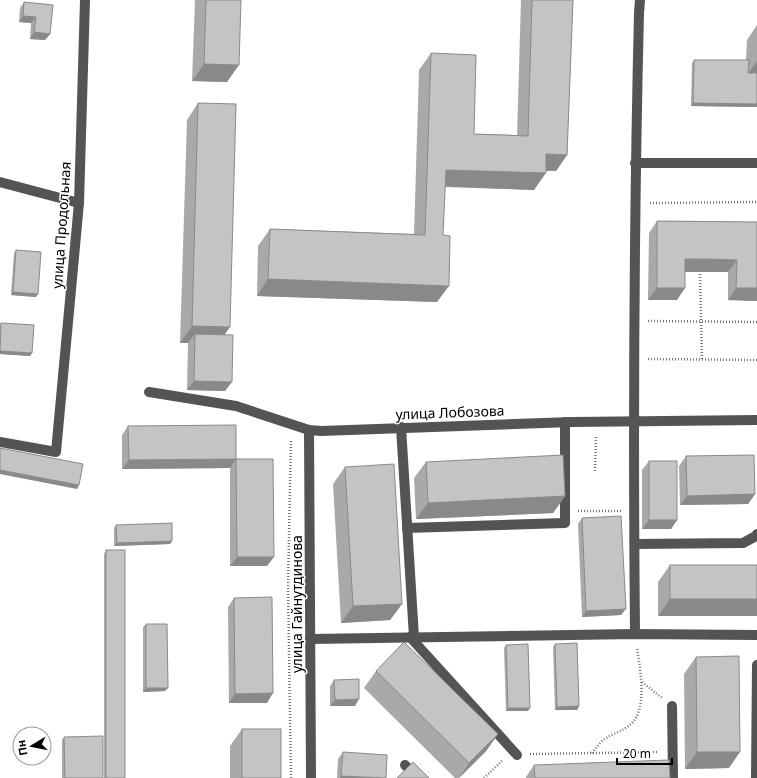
<svg xmlns="http://www.w3.org/2000/svg" width="757" height="778" font-family="'Noto Sans',sans-serif">
  <rect width="100%" height="100%" fill="#fff"/>
  <g fill="none" stroke-linecap="round" stroke-linejoin="round">
    <g stroke="#767676" stroke-width="2.5" stroke-dasharray="1 2" stroke-linecap="butt">
      <polyline points="650,203 757,202"/>
      <polyline points="700,271 702,360"/>
      <polyline points="648,321 757,322"/>
      <polyline points="648,359 757,360"/>
      <polyline points="595,471 596,436"/>
      <polyline points="578,511 621,511"/>
      <polyline points="642,682 662,698"/>
      <path d="M 592,753 C 595,749 598,745 602,741 C 610,734 622,732 631,724 C 648,709 640,668 637,648"/>
      <polyline points="530,754 659,752"/>
      <polyline points="291,778 288,586 291,439"/>
      <polyline points="484,778 503,760"/>
    </g>
    <g stroke="#545454" stroke-width="10">
      <polyline points="635,163 757,163"/>
      <polyline points="0,182 79,203"/>
      <polyline points="149,392 236,406 309,430 321,431 572,422 757,420"/>
      <polyline points="401,427 414,637"/>
      <polyline points="309,430 311,778"/>
      <polyline points="0,442 56,452 79,203 85,0"/>
      <polyline points="407,528 565,523 565,422"/>
      <polyline points="635,544 743,543 756,536 757,534"/>
      <path d="M 635,634 C 633,427 634,220 639,13 L 640,0"/>
      <polyline points="410,637 517,755"/>
      <polyline points="310,639 635,634 757,635"/>
      <polyline points="672,706 673,778"/>
      <polyline points="405,765 418,778"/>
      <polyline points="756,778 757,665"/>
    </g>
  </g>
  <g fill="#a9a9a9">
    <polygon points="195,0 241,0 227,82 192,81"/>
    <polygon points="521,0 573,0 567,155 556,171 546,171 534,190 445,187 437,302 257,296 258,246 270,229 414,234 419,70 431,53 474,134 517,135"/>
    <polygon points="24,2 50,34 45,40 30,39 31,23 19,22 20,8"/>
    <polygon points="757,25 757,107 691,106 692,63 694,60 746,60 747,40"/>
    <polygon points="198,103 225,335 225,391 187,390 188,343 180,343 187,120"/>
    <polygon points="657,221 757,222 757,301 728,300 728,272 685,272 677,300 648,300 649,233"/>
    <polygon points="16,250 36,297 11,295 14,253"/>
    <polygon points="1,323 32,353 30,356 0,354 0,325"/>
    <polygon points="128,426 236,459 267,566 230,566 230,468 122,469 122,435"/>
    <polygon points="686,456 755,494 748,504 680,505 679,466"/>
    <polygon points="649,461 677,520 671,529 642,529 642,470"/>
    <polygon points="426,462 565,496 553,513 416,519 414,478"/>
    <polygon points="345,467 402,604 390,620 341,623 333,484"/>
    <polygon points="582,518 621,615 582,617 578,524"/>
    <polygon points="116,525 172,541 170,544 114,546 114,528"/>
    <polygon points="106,550 125,778 104,778 104,554"/>
    <polygon points="670,565 757,565 658,616 658,582"/>
    <polygon points="234,598 267,703 229,703 228,607"/>
    <polygon points="146,624 165,691 143,692 143,627"/>
    <polygon points="555,644 579,706 577,710 555,710 553,647"/>
    <polygon points="506,645 528,711 506,711 504,648"/>
    <polygon points="696,657 729,768 685,769 684,674"/>
    <polygon points="376,671 498,734 486,751 459,778 455,778 364,688"/>
    <polygon points="334,680 355,706 330,706 330,686"/>
    <polygon points="242,729 281,778 230,778 230,746"/>
    <polygon points="64,737 103,778 62,778 62,740"/>
    <polygon points="343,752 386,778 337,778 338,759"/>
    <polygon points="534,765 670,778 526,778 526,777"/>
  </g>
  <g fill="#898989">
    <polygon points="23,16 36,17 31,23 19,22"/>
    <polygon points="34,32 50,34 45,40 30,39"/>
    <polygon points="757,61 757,77 746,77"/>
    <polygon points="204,64 239,65 227,82 192,81"/>
    <polygon points="693,103 757,104 757,107 691,106"/>
    <polygon points="546,154 567,155 556,171 535,170"/>
    <polygon points="446,170 546,173 534,190 434,186"/>
    <polygon points="685,259 737,260 728,272 677,272"/>
    <polygon points="268,279 449,286 437,302 257,296"/>
    <polygon points="657,288 685,288 677,300 648,300"/>
    <polygon points="736,288 757,288 757,301 728,300"/>
    <polygon points="13,292 38,294 36,297 11,295"/>
    <polygon points="192,326 230,327 218,344 195,334 188,343 180,343"/>
    <polygon points="0,351 32,353 30,356 0,354"/>
    <polygon points="194,381 232,382 225,391 187,390"/>
    <polygon points="236,459 230,468 122,469 129,460"/>
    <polygon points="0,470 79,485 77,489 0,474"/>
    <polygon points="755,494 748,504 680,505 687,496"/>
    <polygon points="565,496 553,513 416,519 428,503"/>
    <polygon points="649,520 677,520 671,529 642,529"/>
    <polygon points="172,541 170,544 114,546 117,543"/>
    <polygon points="237,557 274,557 267,566 230,566"/>
    <polygon points="670,599 757,599 757,616 658,616"/>
    <polygon points="402,604 390,620 341,623 353,606"/>
    <polygon points="626,609 621,615 582,617 586,611"/>
    <polygon points="146,688 168,688 165,691 143,692"/>
    <polygon points="273,693 267,703 229,703 235,694"/>
    <polygon points="359,699 355,706 330,706 335,700"/>
    <polygon points="579,706 577,710 555,710 557,707"/>
    <polygon points="508,708 530,708 528,711 506,711"/>
    <polygon points="498,734 486,751 459,778 469,763"/>
    <polygon points="697,752 740,752 729,768 685,769"/>
    <polygon points="341,776 373,778 340,778"/>
  </g>
  <g fill="#c4c4c4" stroke="#898989">
    <polygon points="206,0 241,0 239,65 204,64"/>
    <polygon points="532,0 573,0 567,155 546,154 546,173 446,170 443,235 450,236 449,286 268,279 270,229 425,235 431,53 476,55 474,134 528,136"/>
    <polygon points="24,2 53,5 50,34 34,32 36,17 23,16"/>
    <polygon points="694,60 749,60 748,73 757,73 757,104 693,103"/>
    <polygon points="198,103 236,104 230,327 192,326"/>
    <polygon points="657,221 757,222 757,288 736,288 737,260 708,259 685,259 685,288 657,288"/>
    <polygon points="16,250 41,252 38,294 13,292"/>
    <polygon points="1,323 34,325 32,353 0,351"/>
    <polygon points="195,334 233,335 232,382 194,381"/>
    <polygon points="236,425 236,459 273,459 274,557 237,557 236,459 129,460 128,426"/>
    <polygon points="0,448 83,464 79,485 0,470"/>
    <polygon points="563,455 565,496 428,503 426,462"/>
    <polygon points="754,455 755,494 687,496 686,456"/>
    <rect x="649" y="461" width="28" height="59"/>
    <polygon points="394,464 402,604 353,606 345,467"/>
    <polygon points="621,516 626,609 586,611 582,518"/>
    <polygon points="172,523 172,541 117,543 116,525"/>
    <rect x="106" y="550" width="19" height="228"/>
    <rect x="670" y="565" width="87" height="34"/>
    <polygon points="272,597 273,693 235,694 234,598"/>
    <polygon points="146,624 167,624 168,688 146,688"/>
    <polygon points="404,642 498,734 469,763 376,671"/>
    <polygon points="577,643 579,706 557,707 555,644"/>
    <polygon points="528,644 530,708 508,708 506,645"/>
    <polygon points="739,656 740,752 697,752 696,657"/>
    <polygon points="359,679 359,699 335,700 334,680"/>
    <rect x="242" y="729" width="39" height="49"/>
    <polygon points="103,736 103,778 65,778 64,737"/>
    <polygon points="343,752 387,755 386,778 341,776"/>
    <polygon points="669,760 670,778 535,778 534,765"/>
    <polygon points="413,762 429,778 397,778"/>
  </g>
  <g text-anchor="middle" dominant-baseline="central" stroke-width="3" stroke-linejoin="round" paint-order="stroke">
    <g font-size="14" fill="#000" stroke="#fff">
      <text transform="translate(61 225) rotate(-86)">улица Продольная</text>
      <text transform="translate(450 412) rotate(-2)">улица Лобозова</text>
      <text transform="translate(296 604) rotate(-90)">улица Гайнутдинова</text>
    </g>
  </g>
  <g transform="translate(32 746) rotate(260)"><circle r="19" fill="#ffffff" stroke="#999999"/>
  <path d="M0-3L7 15L0 10L-7 15Z" fill="#000000"/>
  <text y="-6" font-size="11" font-weight="bold" text-anchor="middle" fill="#000000">Пн</text>
  </g>
  <path d="M617 758v6h55v-6" fill="none" stroke="#000000" stroke-width="2"/>
  <text x="623" y="758" font-size="12" fill="#000000" stroke="#ffffff" stroke-width="3" paint-order="stroke">20 m</text>
</svg>
